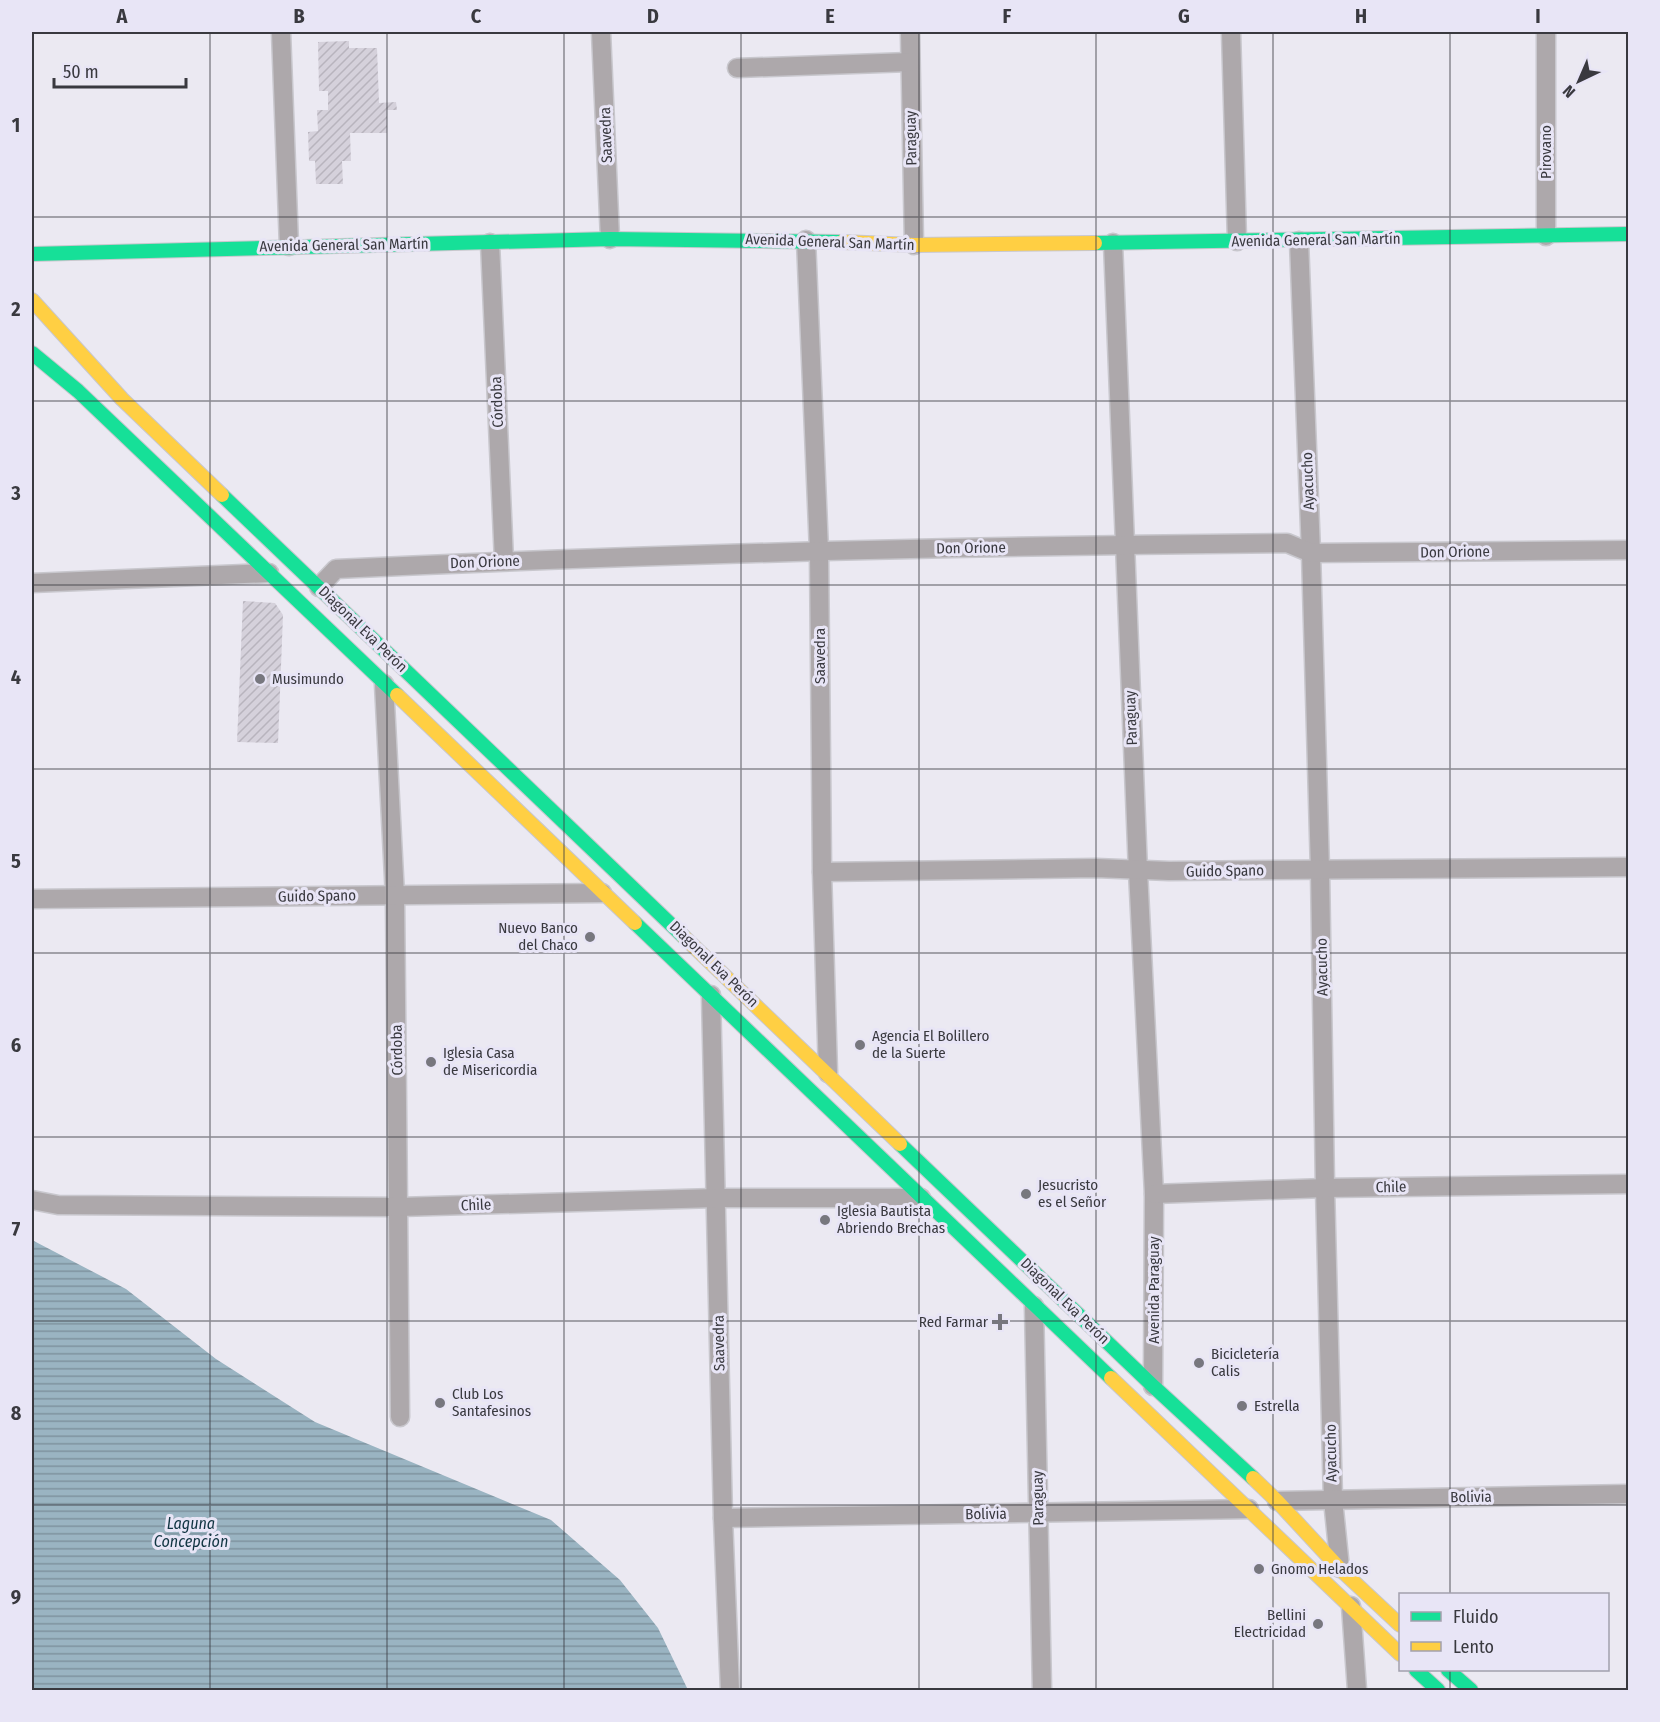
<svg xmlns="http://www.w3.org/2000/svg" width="1660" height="1722" font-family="'Fira Sans Condensed',sans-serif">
  <defs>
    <pattern id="water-rules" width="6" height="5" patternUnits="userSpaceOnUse" patternTransform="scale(1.5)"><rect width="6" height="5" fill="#9ab4c2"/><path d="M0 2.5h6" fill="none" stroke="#7f939f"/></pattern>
    <pattern id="building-hatch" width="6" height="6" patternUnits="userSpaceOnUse" patternTransform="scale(1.5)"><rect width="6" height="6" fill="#d5d1db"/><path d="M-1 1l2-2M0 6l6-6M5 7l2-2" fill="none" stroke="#b8b4bd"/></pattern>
  </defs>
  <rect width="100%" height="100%" fill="#ebe9f2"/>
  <polygon fill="url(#water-rules)" points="32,1240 126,1289 216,1359 315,1422 551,1520 620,1580 658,1628 688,1690 32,1690"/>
  <g fill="url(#building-hatch)">
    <polygon points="349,41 349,48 377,48 379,103 396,102 397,110 387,110 387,133 350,133 351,161 342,161 343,184 316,184 315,161 309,161 308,132 318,131 317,110 328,110 328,91 319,91 318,42"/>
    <polygon points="243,601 275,603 283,615 278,743 237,742"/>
  </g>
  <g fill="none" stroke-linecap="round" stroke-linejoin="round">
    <g stroke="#c8c7cd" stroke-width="21">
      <g id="street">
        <polyline points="281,32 289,246"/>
        <polyline points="601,32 610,239"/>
        <polyline points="910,32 914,245"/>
        <polyline points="1231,32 1237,241"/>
        <polyline points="737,68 910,62"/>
        <polyline points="1546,236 1546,32"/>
        <polyline points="806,240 819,551 822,872 828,1073"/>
        <polyline points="1299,241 1311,553 1320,870 1325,1188 1333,1500 1340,1568"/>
        <polyline points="490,243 504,561"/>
        <polyline points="1113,243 1138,871 1154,1194 1153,1386"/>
        <polyline points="32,583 269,573"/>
        <path d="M 319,587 L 336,569 C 653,554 970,546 1287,543 L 1311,553 L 1628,550"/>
        <polyline points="384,684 395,896 400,1417"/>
        <polyline points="822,872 1096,868 1169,871 1628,867"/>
        <polyline points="32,899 602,893"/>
        <polyline points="711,995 723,1518 730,1690"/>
        <polyline points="1154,1194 1325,1188 1628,1184"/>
        <polyline points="32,1200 58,1205 399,1207 716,1198 921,1198"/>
        <polyline points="1034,1306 1042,1690"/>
        <polyline points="1277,1501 1628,1494"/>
        <polyline points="723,1518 1249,1509"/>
        <polyline points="1351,1606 1357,1690"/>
      </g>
    </g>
    <g stroke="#c8c7cd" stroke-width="16">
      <g id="fast">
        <polyline points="1095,243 1628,234"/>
        <polyline points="32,254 610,239 842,242"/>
        <polyline points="32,353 78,391 397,695"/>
        <polyline points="222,495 684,937"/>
        <polyline points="635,923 1111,1378"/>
        <polyline points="900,1144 1153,1386 1253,1478"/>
        <polyline points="1416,1670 1438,1690"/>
        <polyline points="1448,1670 1471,1690"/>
      </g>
    </g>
    <g stroke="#c8c7cd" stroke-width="16">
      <g id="slow">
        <polyline points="842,242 914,245 1095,243"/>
        <polyline points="32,300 122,399 222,495"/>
        <polyline points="397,695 635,923"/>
        <polyline points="684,937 900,1144"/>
        <polyline points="1111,1378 1400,1654"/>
        <polyline points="1253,1478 1277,1501 1340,1569 1400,1625"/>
      </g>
    </g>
    <use href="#street" stroke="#ada8ab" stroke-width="18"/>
    <use href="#fast" stroke="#16e098" stroke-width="14"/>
    <use href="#slow" stroke="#ffcf43" stroke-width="14"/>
  </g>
  <path fill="none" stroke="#39393f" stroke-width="1.5" stroke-opacity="0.55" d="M 210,32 L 210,1690M 387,32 L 387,1690M 564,32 L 564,1690M 741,32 L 741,1690M 919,32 L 919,1690M 1096,32 L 1096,1690M 1273,32 L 1273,1690M 1450,32 L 1450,1594M 32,217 L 1628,217M 32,401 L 1628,401M 32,585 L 1628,585M 32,769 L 1628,769M 32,953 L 1628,953M 32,1137 L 1628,1137M 32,1321 L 1628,1321M 32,1505 L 1628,1505M 1450,1670 L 1450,1690"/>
  <g fill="#77777e" stroke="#e8e5f6" stroke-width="2">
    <circle cx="260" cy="679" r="6"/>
    <circle cx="590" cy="937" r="6"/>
    <circle cx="860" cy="1045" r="6"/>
    <circle cx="431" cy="1062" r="6"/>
    <circle cx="1026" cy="1194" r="6"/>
    <circle cx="825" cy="1220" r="6"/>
    <path d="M997 1313h6v6h6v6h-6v6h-6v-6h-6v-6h6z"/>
    <circle cx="1199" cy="1363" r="6"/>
    <circle cx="440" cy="1403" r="6"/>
    <circle cx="1242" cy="1406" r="6"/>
    <circle cx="1259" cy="1569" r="6"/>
    <circle cx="1318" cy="1624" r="6"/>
  </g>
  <g text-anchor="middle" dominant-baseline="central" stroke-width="6" stroke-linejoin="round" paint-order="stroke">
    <g font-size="15" fill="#39393f" stroke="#e8e5f6">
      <text transform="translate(606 135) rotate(-92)">Saavedra</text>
      <text transform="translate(911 138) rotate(-91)">Paraguay</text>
      <text transform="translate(1546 152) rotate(-90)">Pirovano</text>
      <text transform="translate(1316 240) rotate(-1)">Avenida General San Martín</text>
      <text transform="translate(830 242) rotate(2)">Avenida General San Martín</text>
      <text transform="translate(344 245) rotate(-1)">Avenida General San Martín</text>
      <text transform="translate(497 402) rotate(-92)">Córdoba</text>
      <text transform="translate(1308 481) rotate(-92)">Ayacucho</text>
      <text transform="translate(971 548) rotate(-1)">Don Orione</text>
      <text transform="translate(1455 552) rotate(-1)">Don Orione</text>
      <text transform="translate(485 562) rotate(-2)">Don Orione</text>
      <text transform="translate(363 629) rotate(44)">Diagonal Eva Perón</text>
      <text transform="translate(820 656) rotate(-90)">Saavedra</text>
      <text transform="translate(1131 718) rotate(-92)">Paraguay</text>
      <text transform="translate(1225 871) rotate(-1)">Guido Spano</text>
      <text transform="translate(317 896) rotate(-1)">Guido Spano</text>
      <text transform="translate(714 964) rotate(44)">Diagonal Eva Perón</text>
      <text transform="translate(1322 967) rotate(-91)">Ayacucho</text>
      <text transform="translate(397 1050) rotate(-91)">Córdoba</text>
      <text transform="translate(1391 1187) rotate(-1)">Chile</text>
      <text transform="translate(476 1205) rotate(-2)">Chile</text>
      <text transform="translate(1154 1290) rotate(-90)">Avenida Paraguay</text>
      <text transform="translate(1065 1301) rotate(44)">Diagonal Eva Perón</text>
      <text transform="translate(719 1343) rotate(-91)">Saavedra</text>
      <text transform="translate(1331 1453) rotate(-91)">Ayacucho</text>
      <text transform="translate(1471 1497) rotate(-1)">Bolivia</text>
      <text transform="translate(1038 1498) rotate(-91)">Paraguay</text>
      <text transform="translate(986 1514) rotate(-1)">Bolivia</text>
    </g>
    <g font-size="15" fill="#39393f" stroke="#e8e5f6" text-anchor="start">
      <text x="272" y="679">Musimundo</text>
      <text x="578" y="928" text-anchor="end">Nuevo Banco<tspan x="578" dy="17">del Chaco</tspan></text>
      <text x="872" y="1036">Agencia El Bolillero<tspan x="872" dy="17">de la Suerte</tspan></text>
      <text x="443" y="1053">Iglesia Casa<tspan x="443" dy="17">de Misericordia</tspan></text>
      <text x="1038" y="1185">Jesucristo<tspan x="1038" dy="17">es el Señor</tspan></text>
      <text x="837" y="1211">Iglesia Bautista<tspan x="837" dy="17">Abriendo Brechas</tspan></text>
      <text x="988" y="1322" text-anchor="end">Red Farmar</text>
      <text x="1211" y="1354">Bicicletería<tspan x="1211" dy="17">Calis</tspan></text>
      <text x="452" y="1394">Club Los<tspan x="452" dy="17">Santafesinos</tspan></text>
      <text x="1254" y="1406">Estrella</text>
      <text x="1271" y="1569">Gnomo Helados</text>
      <text x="1306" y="1615" text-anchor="end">Bellini<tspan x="1306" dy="17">Electricidad</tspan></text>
    </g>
    <g font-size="16" font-style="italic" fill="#113542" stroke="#e8e5f6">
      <text x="191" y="1523">Laguna<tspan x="191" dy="18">Concepción</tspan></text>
    </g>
  </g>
  <rect width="1660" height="1722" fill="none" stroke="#e8e5f6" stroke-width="66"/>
  <rect x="1399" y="1593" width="210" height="78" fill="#e8e5f6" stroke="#a2a0ad" stroke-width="1.5"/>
  <rect x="1411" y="1612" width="30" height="9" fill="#16e098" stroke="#a2a0ad" stroke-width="1.5"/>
  <text x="1453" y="1623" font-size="18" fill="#39393f">Fluido</text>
  <rect x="1411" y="1642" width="30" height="9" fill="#ffcf43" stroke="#a2a0ad" stroke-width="1.5"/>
  <text x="1453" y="1653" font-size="18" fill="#39393f">Lento</text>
  <g transform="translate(1579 81) rotate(224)" stroke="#e8e5f6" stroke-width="4.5" paint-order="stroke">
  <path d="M0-4.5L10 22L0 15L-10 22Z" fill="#39393f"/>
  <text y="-9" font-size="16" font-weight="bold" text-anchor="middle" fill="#39393f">N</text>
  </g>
  <path d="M54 78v9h132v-9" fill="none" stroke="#39393f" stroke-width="3"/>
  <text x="63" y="78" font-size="18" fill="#39393f" stroke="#e8e5f6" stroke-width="4.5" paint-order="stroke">50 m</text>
  <rect x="33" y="33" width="1594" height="1656" fill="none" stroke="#39393f" stroke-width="2"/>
  <g font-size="20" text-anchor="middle" font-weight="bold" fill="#39393f">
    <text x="122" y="23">A</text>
    <text x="299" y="23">B</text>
    <text x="476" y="23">C</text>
    <text x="653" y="23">D</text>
    <text x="830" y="23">E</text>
    <text x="1007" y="23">F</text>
    <text x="1184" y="23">G</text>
    <text x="1361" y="23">H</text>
    <text x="1538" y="23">I</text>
    <text x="16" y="132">1</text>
    <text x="16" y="316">2</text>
    <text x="16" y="500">3</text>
    <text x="16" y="684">4</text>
    <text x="16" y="868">5</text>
    <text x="16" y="1052">6</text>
    <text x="16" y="1236">7</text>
    <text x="16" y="1420">8</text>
    <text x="16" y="1604">9</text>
  </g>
</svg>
